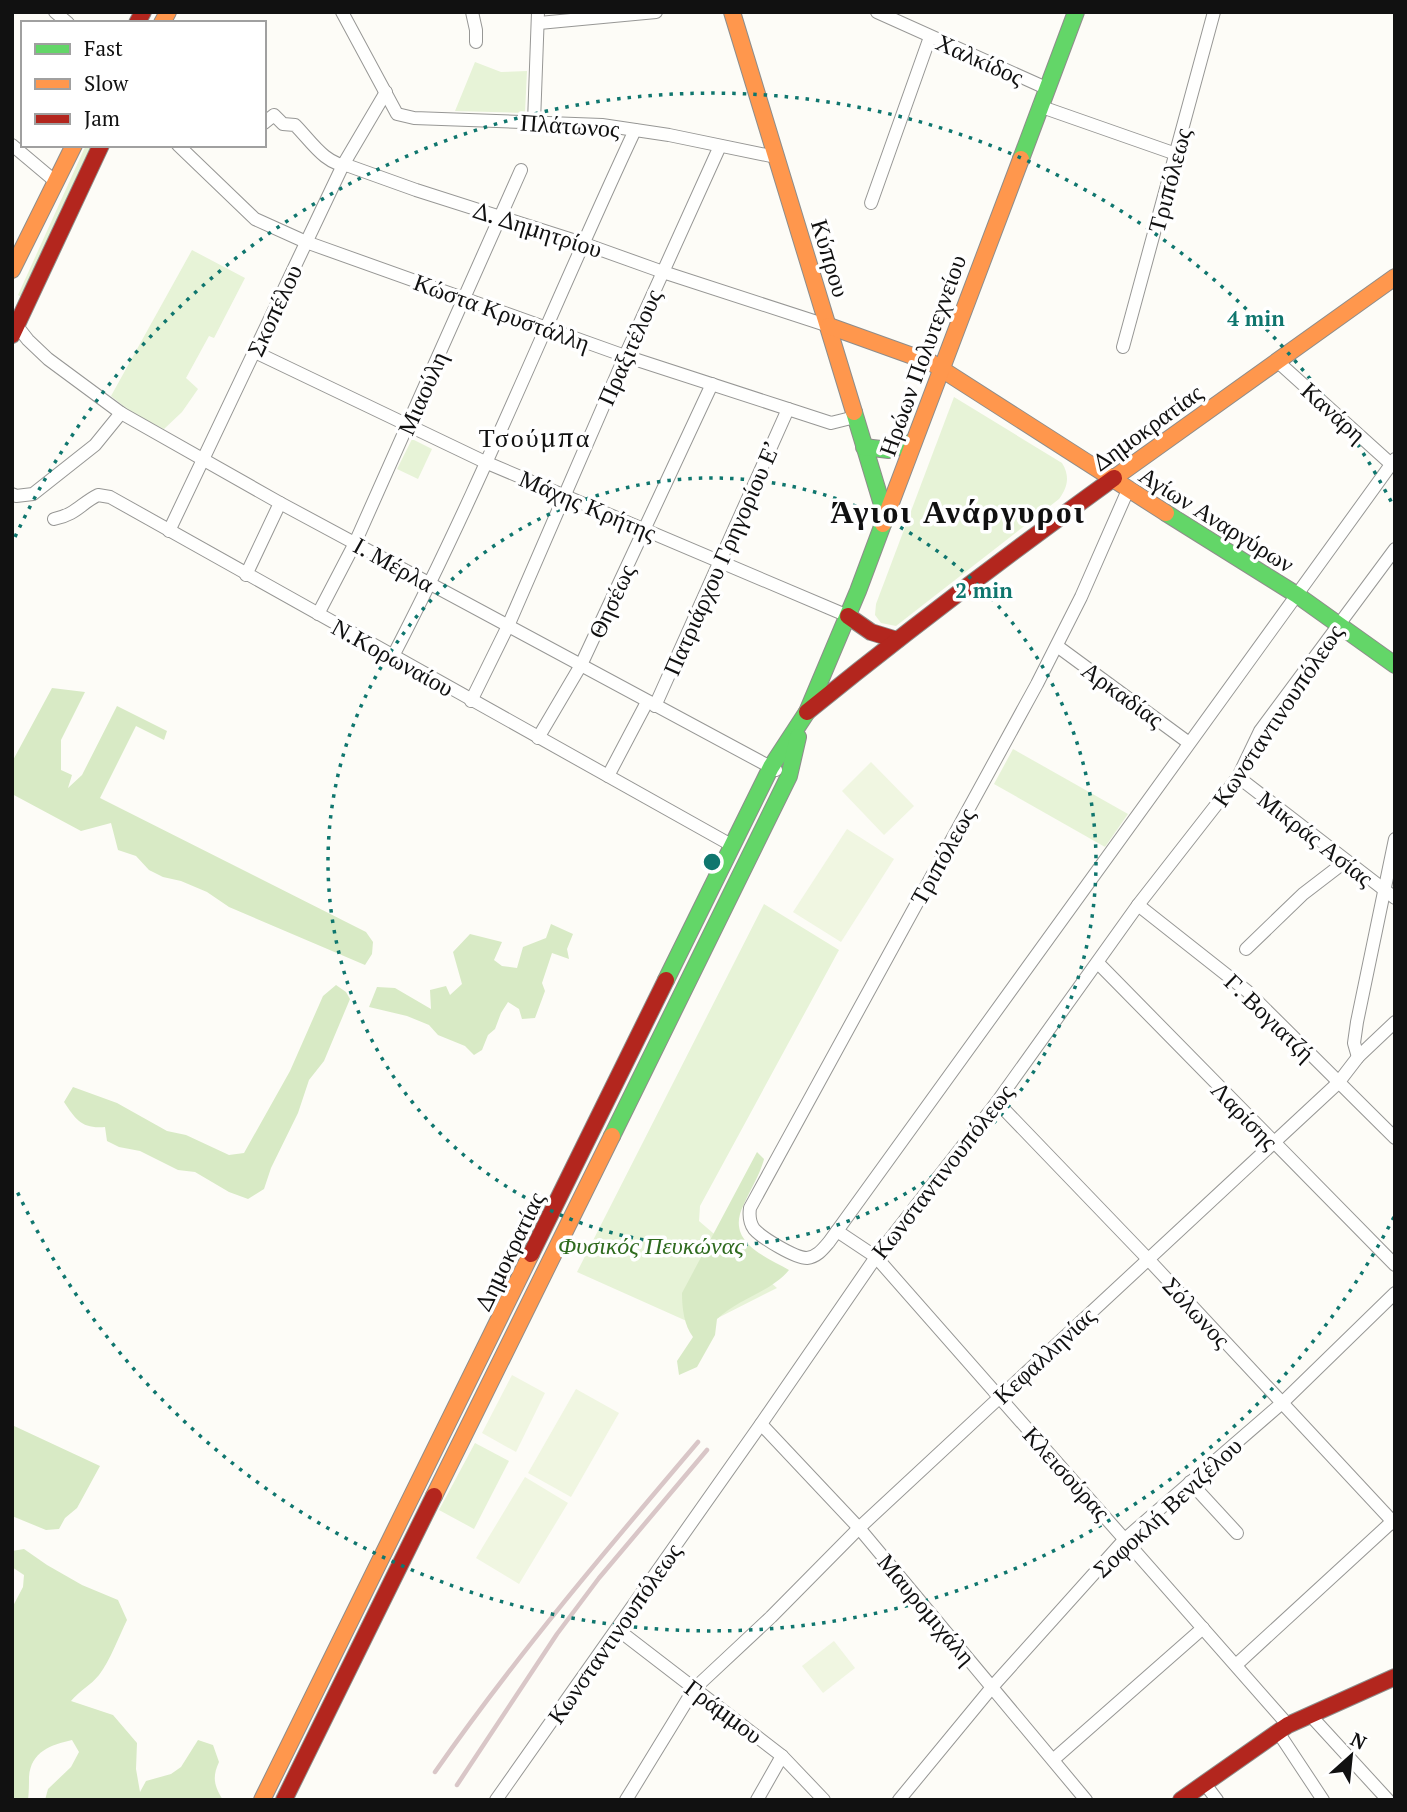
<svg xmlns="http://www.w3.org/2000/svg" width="1407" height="1812" font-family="'PT Serif',serif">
  <rect width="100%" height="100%" fill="#fdfcf7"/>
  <g fill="#e7f3d7">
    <polygon points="475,62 501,72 527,71 525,113 455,111"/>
    <polygon points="86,145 97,145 24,299 18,295"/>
    <polygon points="192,250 245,278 214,338 209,336 186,378 198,389 182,412 164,429 135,415 111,396"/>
    <path d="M 954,397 L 1062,463 C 1070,476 1068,487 1059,499 L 896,626 L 881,623 L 875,615 L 876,604 Z"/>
    <polygon points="412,439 432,449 418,479 397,469"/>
    <polygon points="1013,749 1128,814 1105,847 994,784"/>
    <polygon points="764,904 839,950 700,1206 699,1221 777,1288 700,1327 577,1272"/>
    <polygon points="475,1443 509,1461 474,1529 439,1510"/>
  </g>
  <g fill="#d8eac5">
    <polygon points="52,688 85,692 61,740 61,770 72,775 68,788 82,775 117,706 167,731 164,740 136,726 100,798 366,932 373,942 372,954 365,965 229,907 207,892 181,881 163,877 149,870 136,856 118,850 111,823 81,831 12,794 12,762"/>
    <polygon points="551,924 573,934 567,949 569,959 552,953 542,983 545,991 535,1018 522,1019 519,1009 508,1002 501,1013 495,1029 488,1035 482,1050 474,1055 465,1046 438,1035 429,1025 407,1016 369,1007 377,987 395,988 431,1009 430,990 446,986 450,995 462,984 453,952 470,934 502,942 494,960 502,966 517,968 523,947 546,938"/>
    <path d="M 336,985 L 346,992 L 350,999 L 324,1061 L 309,1080 L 298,1113 L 271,1168 L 264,1189 L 248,1199 L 229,1192 L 195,1172 L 178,1170 L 140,1151 L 119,1147 L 107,1141 L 105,1127 C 82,1129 76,1120 64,1102 L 73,1087 L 117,1103 L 167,1131 L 186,1135 L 229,1155 L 244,1153 L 290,1071 L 323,996 Z"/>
    <path d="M 757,1152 L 764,1159 C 760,1175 751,1188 744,1204 C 725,1241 762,1255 789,1270 C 771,1292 739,1298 717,1319 L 715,1335 L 697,1367 L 679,1375 L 677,1361 L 693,1337 C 684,1325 682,1308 682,1293 Z"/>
    <polygon points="12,1425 100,1466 77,1508 65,1518 59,1529 46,1530 12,1516"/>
    <path d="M 24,1549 L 47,1565 L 82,1585 L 118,1600 L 127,1620 C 119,1636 110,1661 99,1675 C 91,1685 79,1691 71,1701 L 113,1715 L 137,1743 L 136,1769 L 140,1792 L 146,1781 L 171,1774 L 181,1767 L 198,1740 L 213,1745 L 219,1762 C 212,1777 214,1786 223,1800 L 45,1800 L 48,1789 L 71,1767 L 79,1752 L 72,1740 C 51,1745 31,1751 29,1777 C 29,1785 29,1792 28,1800 L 12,1800 L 12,1608 L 23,1587 L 24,1575 L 12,1567 L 12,1551 Z"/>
  </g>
  <g fill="#f0f6e1">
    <polygon points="871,762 914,806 884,835 842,791"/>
    <polygon points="847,829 894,859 841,942 793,912"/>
    <polygon points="512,1375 545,1393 516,1452 482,1433"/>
    <polygon points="576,1389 619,1413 571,1497 528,1473"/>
    <polygon points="525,1477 568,1503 519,1584 476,1558"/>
    <polygon points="834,1641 855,1668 823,1693 802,1666"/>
  </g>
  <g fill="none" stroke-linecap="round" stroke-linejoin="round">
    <g stroke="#979795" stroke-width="14">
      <g id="street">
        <polyline points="55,12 68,23"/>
        <polyline points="342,12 397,114 414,118 602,125 669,135 776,157"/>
        <polyline points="472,12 476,30 476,42"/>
        <polyline points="877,12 1046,88"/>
        <polyline points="539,23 656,12"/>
        <polyline points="1039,106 1176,154"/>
        <polyline points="534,122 538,12"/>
        <path d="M 264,123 L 274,115 L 283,124 L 295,125 C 311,141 325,165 349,166 L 416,190 L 582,243 L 663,272 L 829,326"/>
        <polyline points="12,145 56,182"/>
        <polyline points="178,145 255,219 306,242 625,356 788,409 831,423 855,417"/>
        <polyline points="871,203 930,37"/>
        <polyline points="17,326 28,340 48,359 121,413 280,503 776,770"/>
        <polyline points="1123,347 1214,12"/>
        <polyline points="255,352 485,462 848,616"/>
        <polyline points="1277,361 1391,464"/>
        <path d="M 1128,490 L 1081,597 L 1037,684 L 750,1208 C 749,1215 749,1222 754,1229 C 762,1238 795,1258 807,1258 C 817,1257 823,1249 829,1242 L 1395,459"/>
        <polyline points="12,494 16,496 33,494 95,445 121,413"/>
        <path d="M 54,519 C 77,514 80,504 98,495 L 110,497 L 733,846"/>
        <polyline points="169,531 343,165 386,92"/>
        <polyline points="246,575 280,503"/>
        <polyline points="318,614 355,543 521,170"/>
        <polyline points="1057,646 1189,743"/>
        <path d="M 393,656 C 482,485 553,305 635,130"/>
        <polyline points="471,701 508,626 625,356 720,146"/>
        <polyline points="655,706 788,409"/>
        <polyline points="538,738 581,665 712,384"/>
        <polyline points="608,776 647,702"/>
        <polyline points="1238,777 1395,898"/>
        <polyline points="1138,905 1247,991 1395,1138"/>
        <polyline points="1246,949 1303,894 1346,861"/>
        <polyline points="1098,963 1395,1265"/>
        <polyline points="1358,1057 1354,1043 1357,1022 1395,839"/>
        <polyline points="997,1102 1148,1259 1395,1524"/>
        <polyline points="837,1231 876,1257 1288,1725"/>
        <polyline points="761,1424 859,1528 1086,1800"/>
        <polyline points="1190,1482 1237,1533"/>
        <polyline points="617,1629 782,1756 824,1800"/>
        <polyline points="1236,1665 1395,1519"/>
        <polyline points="1311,1716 1388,1800"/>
        <polyline points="1278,1732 1323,1800"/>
        <polyline points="1054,1759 1203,1628"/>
        <polyline points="1205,1784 1217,1800"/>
        <polyline points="496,1800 761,1424 876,1257 997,1102 1138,905 1238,777 1260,731 1395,549"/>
        <polyline points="626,1800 694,1689 771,1617 859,1528 1338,1083 1358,1057 1395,1022"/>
        <polyline points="757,1800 782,1756"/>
        <polyline points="899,1800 993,1686 1125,1539 1282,1403 1395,1293"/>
      </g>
    </g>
    <g stroke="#8e8d8b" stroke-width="18">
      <g id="fast">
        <polyline points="1021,159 1076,12"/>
        <polyline points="854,412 886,518"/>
        <polyline points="864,447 889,450 913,442"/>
        <polyline points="1166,513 1297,595 1395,665"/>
        <polyline points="666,980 771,767 807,712 858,591 883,524"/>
        <polyline points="612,1136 789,776 798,737"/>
      </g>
    </g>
    <g stroke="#8e8d8b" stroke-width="18">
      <g id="slow">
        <polyline points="732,12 854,412"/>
        <polyline points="162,23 168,12"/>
        <polyline points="12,270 74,145"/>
        <polyline points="829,326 932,363 1166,513"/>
        <polyline points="1114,478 1395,277"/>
        <polyline points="883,524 1021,159"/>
        <polyline points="434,1496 612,1136"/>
        <polyline points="262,1800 531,1254"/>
      </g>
    </g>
    <g stroke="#8e8d8b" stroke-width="18">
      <g id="jam">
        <polyline points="137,23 143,12"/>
        <polyline points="12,335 101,145"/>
        <polyline points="848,616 871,632 897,640"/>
        <path d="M 807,712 C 907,631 1010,553 1114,478"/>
        <polyline points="531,1254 666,980"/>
        <polyline points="284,1800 434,1496"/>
        <polyline points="1181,1800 1288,1725 1395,1677"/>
      </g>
    </g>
    <use href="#street" stroke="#fffffe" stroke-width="12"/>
    <use href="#fast" stroke="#63d668" stroke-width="16"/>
    <use href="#slow" stroke="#ff974d" stroke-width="16"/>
    <use href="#jam" stroke="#b3261e" stroke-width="16"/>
    <g stroke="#d9c6c7" stroke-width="4.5">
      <path d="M 435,1772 C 516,1656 607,1549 698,1442"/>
      <polyline points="457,1785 557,1634 599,1578 707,1450"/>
    </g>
  </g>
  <g fill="none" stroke="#0f766e" stroke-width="3.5" stroke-dasharray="3.5 7">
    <circle cx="712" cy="862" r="384"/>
    <path d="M1394 1217A769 769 0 0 1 15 1187M15 537A769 769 0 0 1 1394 507"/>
  </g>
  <g text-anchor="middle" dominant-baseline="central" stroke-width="7" stroke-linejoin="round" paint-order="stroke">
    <g font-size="24" fill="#111" stroke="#fff">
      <text transform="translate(980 59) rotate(24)">Χαλκίδος</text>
      <text transform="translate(570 125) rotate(4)">Πλάτωνος</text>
      <text transform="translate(1169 180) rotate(-75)">Τριπόλεως</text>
      <text transform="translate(538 229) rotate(18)">Δ. Δημητρίου</text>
      <text transform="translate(831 258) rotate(73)">Κύπρου</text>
      <text transform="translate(274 310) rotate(-65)">Σκοπέλου</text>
      <text transform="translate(502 312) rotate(20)">Κώστα Κρυστάλλη</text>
      <text transform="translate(629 347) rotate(-66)">Πραξιτέλους</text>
      <text transform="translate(922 355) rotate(-70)">Ηρώων Πολυτεχνείου</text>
      <text transform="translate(422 393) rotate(-66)">Μιαούλη</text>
      <text transform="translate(1334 412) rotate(42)">Κανάρη</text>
      <text transform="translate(1147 427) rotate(-36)">Δημοκρατίας</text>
      <text transform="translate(588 505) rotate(23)">Μάχης Κρήτης</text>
      <text transform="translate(1217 519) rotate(32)">Αγίων Αναργύρων</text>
      <text transform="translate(721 558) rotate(-66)">Πατριάρχου Γρηγορίου Ε’</text>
      <text transform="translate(394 564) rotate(29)">Ι. Μέρλα</text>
      <text transform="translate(611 601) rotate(-65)">Θησέως</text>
      <text transform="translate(393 657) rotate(29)">Ν.Κορωναίου</text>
      <text transform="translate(1123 694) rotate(36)">Αρκαδίας</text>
      <text transform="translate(1277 715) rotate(-56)">Κωνσταντινουπόλεως</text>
      <text transform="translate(1316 838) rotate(38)">Μικράς Ασίας</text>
      <text transform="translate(942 856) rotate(-61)">Τριπόλεως</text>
      <text transform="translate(1270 1017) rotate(44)">Γ. Βογιατζή</text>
      <text transform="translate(1245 1115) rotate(46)">Λαρίσης</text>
      <text transform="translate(942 1171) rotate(-52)">Κωνσταντινουπόλεως</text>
      <text transform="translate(509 1251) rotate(-64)">Δημοκρατίας</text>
      <text transform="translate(1197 1312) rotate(47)">Σόλωνος</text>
      <text transform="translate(1044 1355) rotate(-43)">Κεφαλληνίας</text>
      <text transform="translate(1067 1473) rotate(48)">Κλεισούρας</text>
      <text transform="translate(1167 1507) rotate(-43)">Σοφοκλή Βενιζέλου</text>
      <text transform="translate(927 1609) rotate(50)">Μαυρομιχάλη</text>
      <text transform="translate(614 1633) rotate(-55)">Κωνσταντινουπόλεως</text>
      <text transform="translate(724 1711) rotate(37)">Γράμμου</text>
    </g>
    <g font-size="24" font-style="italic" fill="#2f6b1f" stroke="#fff">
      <text x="651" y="1245">Φυσικός Πευκώνας</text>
    </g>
    <g font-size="26" letter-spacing="2" fill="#111" stroke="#fff">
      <text x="535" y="437">Τσούμπα</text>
    </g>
    <g font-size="32" font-weight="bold" letter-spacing="2" fill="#111" stroke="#fff">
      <text x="958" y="511">Άγιοι Ανάργυροι</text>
    </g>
  </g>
  <circle cx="712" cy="862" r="10" fill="#0f766e" stroke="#fff" stroke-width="3.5"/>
  <g font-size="21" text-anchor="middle" font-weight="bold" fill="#0f766e" stroke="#fff" stroke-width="7" stroke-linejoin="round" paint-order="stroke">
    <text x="1256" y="326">4 min</text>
    <text x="984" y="598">2 min</text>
  </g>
  <rect width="1407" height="1812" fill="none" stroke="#111111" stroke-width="28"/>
  <rect x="21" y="21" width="245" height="126" fill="#ffffff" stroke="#a0a0a0" stroke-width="2"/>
  <rect x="35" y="44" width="35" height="10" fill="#63d668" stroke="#a0a0a0" stroke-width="2"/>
  <text x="84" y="56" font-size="21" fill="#111111">Fast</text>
  <rect x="35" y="79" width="35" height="10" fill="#ff974d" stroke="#a0a0a0" stroke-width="2"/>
  <text x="84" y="91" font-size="21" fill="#111111">Slow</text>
  <rect x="35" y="114" width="35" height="10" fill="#b3261e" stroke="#a0a0a0" stroke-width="2"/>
  <text x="84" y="126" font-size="21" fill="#111111">Jam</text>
  <g transform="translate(1351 1756) rotate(27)" stroke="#ffffff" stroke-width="5" paint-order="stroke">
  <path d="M0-5L12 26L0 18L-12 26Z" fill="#111111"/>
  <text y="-10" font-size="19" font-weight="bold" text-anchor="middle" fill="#111111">N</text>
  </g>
</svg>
